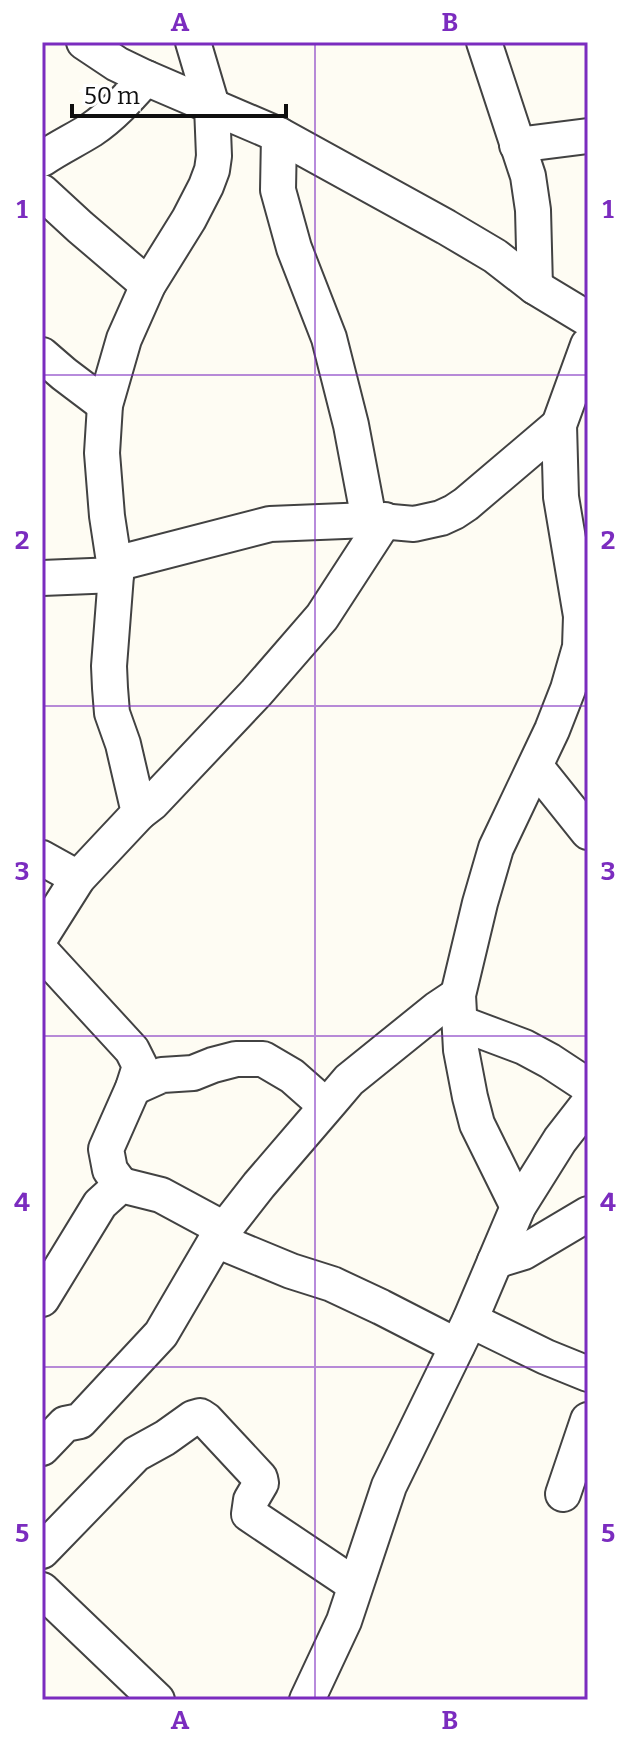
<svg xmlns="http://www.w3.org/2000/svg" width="630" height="1742" font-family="Bitter,serif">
  <rect width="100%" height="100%" fill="#fefcf3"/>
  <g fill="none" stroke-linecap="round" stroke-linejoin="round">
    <g stroke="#424242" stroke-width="38">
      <g id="minor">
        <polyline points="84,42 117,64 146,78 279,135 446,227 495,256 535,287 588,319"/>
        <polyline points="484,42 528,176 533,210 535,287"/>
        <polyline points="279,135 278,190 294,248 329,338 351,425 369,520"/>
        <polyline points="517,145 588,136"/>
        <path d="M 42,159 C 58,148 75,140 91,130 C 112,116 129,97 146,78"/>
        <polyline points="42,192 80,227 148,285"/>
        <polyline points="42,355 64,374 105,405"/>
        <polyline points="115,564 270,524 369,520 414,524 441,518 454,512 466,504 559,425"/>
        <polyline points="42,578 116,575"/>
        <polyline points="536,767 588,832"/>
        <polyline points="139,813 152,803 256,693 322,617 385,520"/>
        <polyline points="42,858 78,878"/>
        <polyline points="42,935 78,878 139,813 123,744 112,713 110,688 109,666 116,575 107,516 102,453 105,405 124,339 148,285 189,219 206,186 212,170 214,156 212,106 193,42"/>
        <polyline points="42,952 132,1050 140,1066 133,1088 106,1149 110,1170 121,1185"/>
        <polyline points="460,1023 524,1047 550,1061 588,1086"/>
        <polyline points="133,1088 162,1075 193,1073 213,1065 236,1059 263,1059 292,1076 326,1106"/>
        <polyline points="518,1207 477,1124 470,1097 461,1050 458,995 480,903 496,848 552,730 568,689 580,647 581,616 561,497 559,425 588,345"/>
        <polyline points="216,1240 291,1271 332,1284 381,1307 457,1346"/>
        <polyline points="495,1261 524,1252 588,1214"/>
        <polyline points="42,1299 100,1204 121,1185 161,1195 224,1229"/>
        <polyline points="470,1320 546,1357 588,1374"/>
        <polyline points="42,1448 65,1424 80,1421 161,1334 216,1240 259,1185 332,1100 349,1080 437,1009 458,995"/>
        <polyline points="563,1494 588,1420"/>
        <polyline points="42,1551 136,1454 165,1438 193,1418 200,1416 206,1420 260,1478 261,1483 251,1500 249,1514 355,1585"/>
        <polyline points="42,1590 157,1700"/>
        <polyline points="307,1700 344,1621 389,1486 470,1320 518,1207 560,1140 588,1104"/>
      </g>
    </g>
    <use href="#minor" stroke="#fff" stroke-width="34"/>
  </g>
  <path fill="none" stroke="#7b2cbf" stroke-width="2" stroke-opacity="0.55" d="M 315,42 L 315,1700M 42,375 L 588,375M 42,706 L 588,706M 42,1036 L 588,1036M 42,1367 L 588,1367"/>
  <rect width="630" height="1742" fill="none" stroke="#ffffff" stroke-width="88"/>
  <path d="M72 104v12h214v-12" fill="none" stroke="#0f0f0f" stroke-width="4"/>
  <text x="84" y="104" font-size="24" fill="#0f0f0f" stroke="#ffffff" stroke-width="6" paint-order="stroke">50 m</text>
  <rect x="44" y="44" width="542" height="1654" fill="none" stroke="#7b2cbf" stroke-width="3"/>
  <g font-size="26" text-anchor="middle" font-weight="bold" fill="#7b2cbf">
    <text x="180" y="31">A</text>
    <text x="450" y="31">B</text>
    <text x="22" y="218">1</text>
    <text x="608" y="218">1</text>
    <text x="22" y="549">2</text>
    <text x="608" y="549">2</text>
    <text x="22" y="880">3</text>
    <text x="608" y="880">3</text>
    <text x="22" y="1211">4</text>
    <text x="608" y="1211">4</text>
    <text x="22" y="1542">5</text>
    <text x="608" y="1542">5</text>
    <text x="180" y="1729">A</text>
    <text x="450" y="1729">B</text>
  </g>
</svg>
